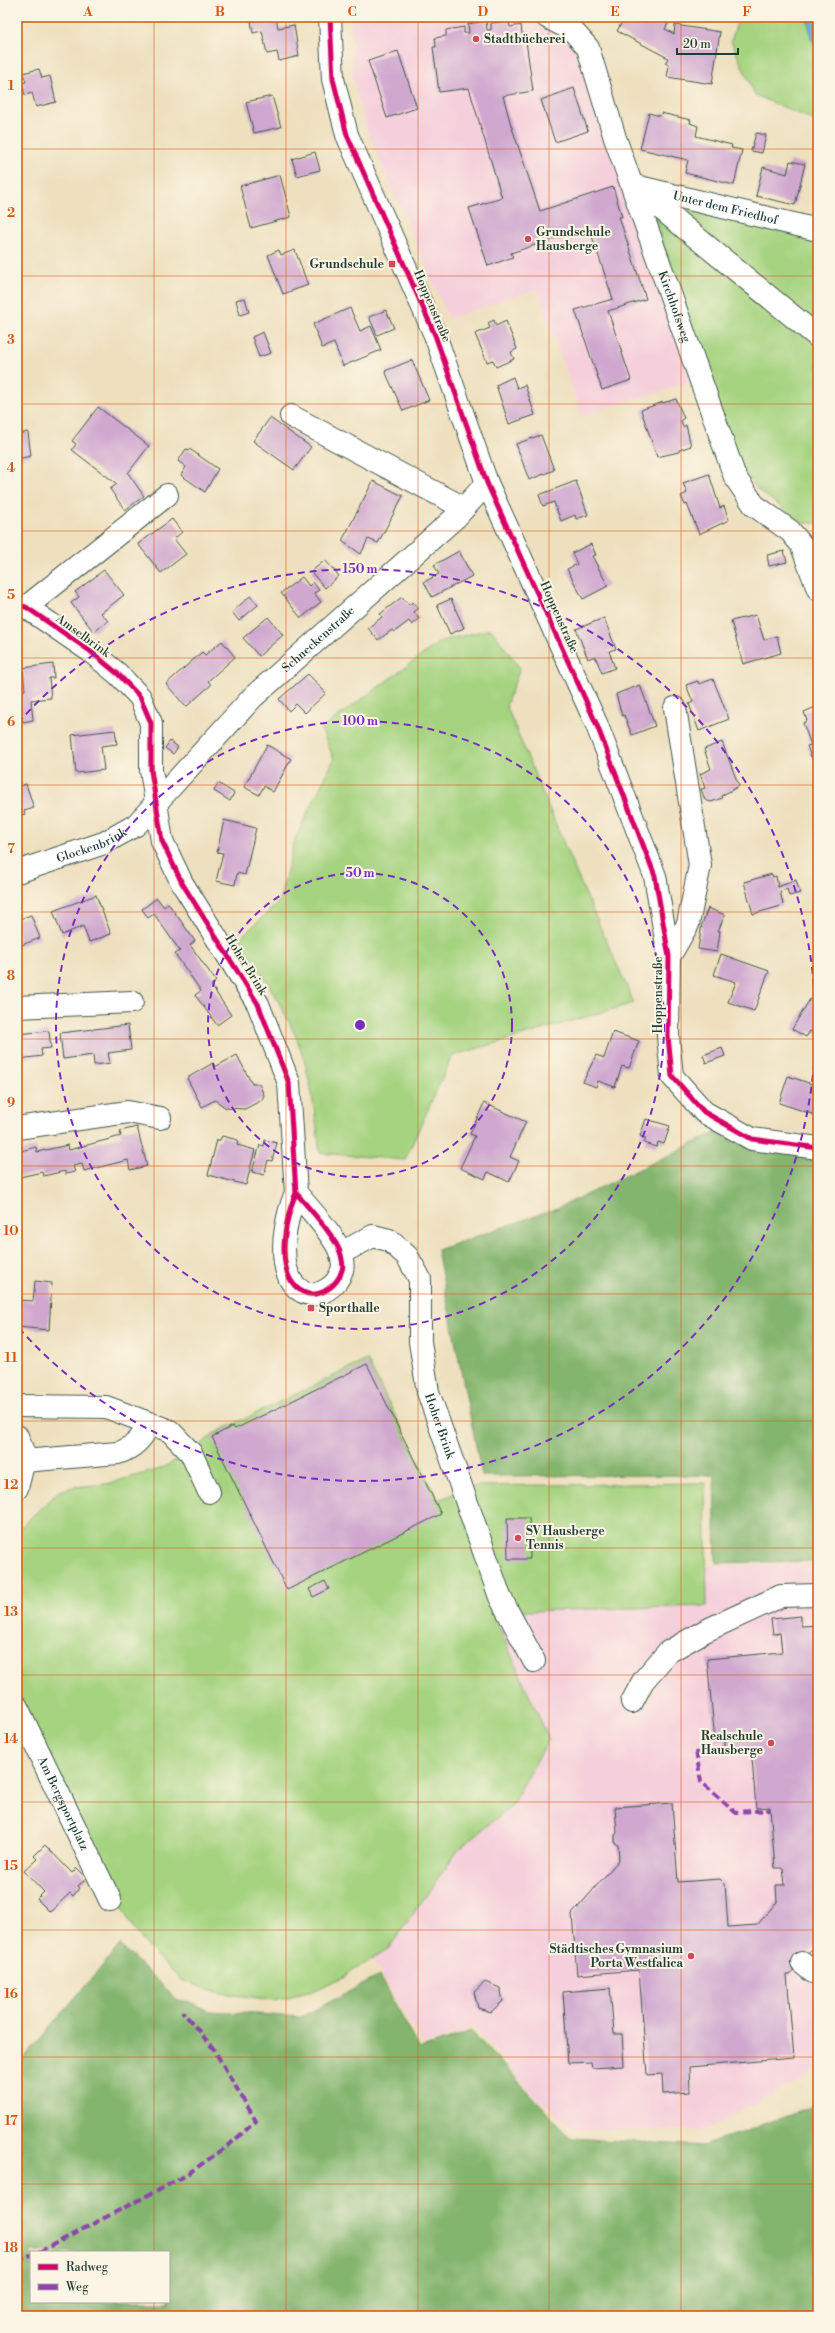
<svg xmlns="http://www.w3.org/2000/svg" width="835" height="2333" font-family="'Libre Bodoni',serif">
  <rect width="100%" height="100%" fill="#fcf5e5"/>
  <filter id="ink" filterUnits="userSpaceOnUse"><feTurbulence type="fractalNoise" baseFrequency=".025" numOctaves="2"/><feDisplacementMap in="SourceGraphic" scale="8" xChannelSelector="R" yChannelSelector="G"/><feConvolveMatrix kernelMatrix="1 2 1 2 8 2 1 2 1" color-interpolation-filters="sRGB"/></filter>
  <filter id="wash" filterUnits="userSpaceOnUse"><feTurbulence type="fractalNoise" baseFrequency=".012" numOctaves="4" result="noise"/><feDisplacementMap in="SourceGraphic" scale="16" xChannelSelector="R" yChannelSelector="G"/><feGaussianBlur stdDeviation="0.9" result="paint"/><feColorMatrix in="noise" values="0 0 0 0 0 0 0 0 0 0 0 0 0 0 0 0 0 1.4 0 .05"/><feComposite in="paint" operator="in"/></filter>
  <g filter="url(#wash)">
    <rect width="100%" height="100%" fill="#eee0bf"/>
    <g fill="#f5cfdb">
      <polygon points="351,17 524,17 566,41 578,54 604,141 624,188 694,381 582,416 537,289 449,319 367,130 353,78"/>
      <polygon points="818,1563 818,2061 809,2075 706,2130 575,2129 537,2098 473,2027 423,2045 372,1958 389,1948 459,1849 511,1806 549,1739 492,1612 707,1606 706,1566"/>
    </g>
    <g fill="#a6d380" stroke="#62885a">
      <polygon points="739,17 818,17 818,122 755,95 731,41"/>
      <polygon points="647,199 818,240 818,523 803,523 758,490 738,461"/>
      <path d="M 491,629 L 520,668 L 506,705 L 574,868 L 634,1003 L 452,1056 L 405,1160 L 320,1153 C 315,1114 311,1073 296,1037 C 281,1002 260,970 239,939 L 279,902 L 295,839 L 334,759 L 321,729 L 441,641 Z"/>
      <polygon points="367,1360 438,1500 476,1486 705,1483 707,1606 492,1612 549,1739 511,1806 459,1849 389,1948 345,1976 313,1991 274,2000 220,1993 181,1980 147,1947 128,1919 17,1691 17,1533 20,1528 59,1491 74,1487 106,1484 160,1469 191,1453 213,1434"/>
    </g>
    <g fill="#84b56e" stroke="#527951" fill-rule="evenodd">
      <polygon points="717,1132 818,1152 818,1561 716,1563 714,1475 482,1476 437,1250 558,1208"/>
      <path d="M 120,1945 L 174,1997 L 210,2011 L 301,2017 L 379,1976 L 420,2049 L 471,2031 L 572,2138 L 703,2146 L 818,2104 L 818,2316 L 17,2316 L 17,2066 ZM 31,2252 L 169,2252 L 169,2302 L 31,2302 Z"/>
    </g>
    <polygon fill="#56a8d1" stroke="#3a7282" points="807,17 818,17 818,50 811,38"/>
    <g id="blocks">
      <g fill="#cfa7cf">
        <polygon points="271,17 276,17 278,28 294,25 299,56 279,61 277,52 267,54 262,31 253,33 251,21"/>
        <polygon points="625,17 672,17 665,29 674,34 675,25 720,32 712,84 667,77 669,65 665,63 668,58 617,31"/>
        <polygon points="486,21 487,30 491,30 491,23 509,21 510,27 521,25 522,34 525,34 533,91 503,96 511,125 540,211 613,187 622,217 619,217 646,299 608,311 631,380 602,390 575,310 613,299 589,227 511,253 513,257 488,266 469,208 502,198 469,88 439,92 433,47 436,47 435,38 446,36 446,30 464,27 464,33 469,33 468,24"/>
        <polygon points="398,51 417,108 387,118 368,61"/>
        <polygon points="39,69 42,78 50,76 56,102 36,107 32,93 25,95 22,83 26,82 23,73"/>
        <polygon points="574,88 588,131 555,142 541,100"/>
        <polygon points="272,96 281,127 254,133 246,102"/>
        <polygon points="649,113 660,116 661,113 691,120 690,123 698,126 696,136 732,145 731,148 742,150 734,185 685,173 688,160 640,149"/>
        <polygon points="756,133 766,135 762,153 751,151"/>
        <polygon points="315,152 320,170 297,176 292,159"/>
        <polygon points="790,161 805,164 795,205 756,196 763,167 787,174"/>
        <polygon points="280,175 291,217 251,228 240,186"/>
        <polygon points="279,250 281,255 295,250 308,285 283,294 268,255"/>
        <polygon points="245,298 249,312 240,315 236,300"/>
        <polygon points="350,308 360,331 371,326 381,350 343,366 334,343 322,348 313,324"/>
        <polygon points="386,310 394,328 377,335 369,317"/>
        <polygon points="494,320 496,326 506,321 517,349 511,352 514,359 496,367 493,360 487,362 475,334 490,328 488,323"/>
        <polygon points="263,332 271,353 259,357 252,337"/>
        <polygon points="412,360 429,400 403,411 385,371"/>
        <polygon points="513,377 517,388 525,385 535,415 509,424 496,385"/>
        <polygon points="676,399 684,418 681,420 683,427 686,425 691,446 679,450 679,452 657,457 641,410 663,402 663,403"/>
        <polygon points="98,407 149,446 128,473 144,496 125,510 110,489 117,484 72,450 76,444 72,441"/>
        <polygon points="270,418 311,447 294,470 253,441"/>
        <polygon points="17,430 18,434 28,432 31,456 17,459"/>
        <polygon points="541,435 554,470 529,480 516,444"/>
        <polygon points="186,449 191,450 218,469 205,492 181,475 186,467 178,461"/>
        <polygon points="709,474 720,508 724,506 729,520 699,534 687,504 685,505 681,496 687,493 683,483"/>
        <polygon points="373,481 403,496 378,543 368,539 361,554 342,541"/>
        <polygon points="576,481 588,515 576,519 575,515 561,521 554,502 543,506 539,495"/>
        <polygon points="172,519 182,532 174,539 186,554 161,573 138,544"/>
        <polygon points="591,544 596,555 592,556 608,586 583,599 567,569 577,564 572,553"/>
        <polygon points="459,551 472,576 432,597 424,582 439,574 434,565"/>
        <polygon points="784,551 787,562 769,566 767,555"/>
        <polygon points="325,560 339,576 325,588 311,572"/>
        <polygon points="104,570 124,595 101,613 108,621 94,632 71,603 79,597 75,592"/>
        <polygon points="302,577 309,586 313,582 319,590 314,593 321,602 301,618 281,593"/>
        <polygon points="250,596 258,605 239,621 232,612"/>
        <polygon points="402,597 409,605 413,602 418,609 414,612 419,619 412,625 409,621 394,632 392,630 378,640 368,628 382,617 380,614"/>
        <polygon points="451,599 464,628 450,634 437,605"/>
        <polygon points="756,615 764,640 777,636 781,653 743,664 731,621"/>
        <polygon points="268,617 283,635 259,656 243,638"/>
        <polygon points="604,618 616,649 609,651 615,668 602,673 595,656 588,659 576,629"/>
        <polygon points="222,641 235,657 208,681 211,685 186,707 166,684 202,652 205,655"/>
        <polygon points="53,664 54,678 49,678 51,698 31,700 33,720 23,722 17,708 17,692 25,690 23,668"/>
        <polygon points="308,674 326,693 305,713 296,704 289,711 279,699"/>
        <polygon points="713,679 729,719 699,731 689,704 693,702 686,685 698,681 699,684"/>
        <polygon points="640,685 655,726 632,735 624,715 622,716 616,694"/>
        <polygon points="818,706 818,754 811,757 807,746 811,745 803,723 807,721 804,712"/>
        <polygon points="115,730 117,744 101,746 104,770 76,773 72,735"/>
        <polygon points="170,741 178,747 173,754 165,748"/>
        <polygon points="722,742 739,786 721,796 722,798 711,802 705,800 701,789 705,788 700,774 711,769 704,749"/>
        <polygon points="267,745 291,759 273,792 264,786 259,795 244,787"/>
        <polygon points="218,783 234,793 230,801 214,791"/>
        <polygon points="26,784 34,808 24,811 25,814 17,816 17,787"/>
        <polygon points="224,820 256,828 245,875 237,873 235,885 216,881 223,853 217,852"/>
        <polygon points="772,874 773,877 776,876 778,887 796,880 800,893 789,896 787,889 780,891 783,904 781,906 753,914 744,882"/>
        <polygon points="96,895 111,934 89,942 83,926 62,935 53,911"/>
        <polygon points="157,898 164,907 168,903 195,941 190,945 216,981 211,985 231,1015 217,1025 195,995 201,991 175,954 180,951 154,914 148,918 142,909"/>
        <polygon points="708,908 725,915 718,931 720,931 717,952 698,949 702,924"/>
        <polygon points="31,915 40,938 19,946 17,920"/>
        <polygon points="721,954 769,971 754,1011 728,1002 736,982 714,975"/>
        <polygon points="810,999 818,1004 818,1036 810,1031 806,1037 792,1029"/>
        <polygon points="128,1025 131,1050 108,1053 110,1063 94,1065 93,1055 63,1059 60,1033"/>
        <polygon points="49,1031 51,1048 41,1049 42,1056 19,1059 19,1055 17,1055 17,1034"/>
        <polygon points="613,1032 639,1041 629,1068 622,1066 615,1087 598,1081 596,1087 583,1082 596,1055 604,1058"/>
        <polygon points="722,1048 725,1056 706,1063 703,1055"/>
        <polygon points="237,1055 252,1084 259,1084 264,1095 262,1100 245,1109 226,1108 215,1100 202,1107 187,1078 213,1063 215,1067"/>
        <polygon points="788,1076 818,1086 818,1116 779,1103"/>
        <polygon points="484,1103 526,1122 510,1157 519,1161 509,1182 488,1172 485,1179 460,1168 475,1136 470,1134"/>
        <polygon points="646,1119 670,1126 664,1144 658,1142 657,1147 644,1143 646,1138 640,1136"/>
        <polygon points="137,1127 147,1166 130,1170 128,1160 84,1171 82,1164 73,1166 75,1172 65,1174 65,1171 43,1176 42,1172 20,1177 17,1173 17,1152 36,1147 37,1152 68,1145 69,1150 121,1136 120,1131"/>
        <polygon points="222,1136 238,1140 237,1145 255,1150 246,1185 208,1175 217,1140 220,1140"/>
        <polygon points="265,1140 277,1143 272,1161 268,1160 264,1175 252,1172 260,1145 264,1146"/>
        <polygon points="35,1281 52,1283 49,1330 17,1327 19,1300 33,1301"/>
        <polygon points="367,1364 441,1514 287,1590 212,1437 233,1426 235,1429"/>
        <polygon points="507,1518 529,1518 530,1559 508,1559"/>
        <polygon points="325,1581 329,1589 313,1597 309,1589"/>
        <polygon points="801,1616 801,1626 818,1625 818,1865 815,1865 818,1900 818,1942 790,1975 787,1975 794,2058 689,2067 690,2092 663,2094 662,2074 647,2075 639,1970 577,1975 572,1914 619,1860 618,1845 615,1843 615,1835 617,1833 615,1807 672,1803 678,1882 720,1879 725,1884 728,1927 757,1925 777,1902 776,1885 785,1885 783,1868 775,1868 770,1807 756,1808 751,1746 725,1748 725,1740 715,1740 707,1659 782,1652 780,1633 773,1634 771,1619"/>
        <polygon points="45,1845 72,1873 77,1868 87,1878 78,1886 80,1888 73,1896 70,1893 50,1912 37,1899 44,1892 24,1871 37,1859 34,1856"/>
        <polygon points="485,1982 500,1988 503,2001 491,2012 478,2008 474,1992"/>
        <polygon points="610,1988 614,2034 622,2034 624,2066 592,2068 591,2062 568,2063 563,1992"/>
      </g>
    </g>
  </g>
  <g filter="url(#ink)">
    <use href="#blocks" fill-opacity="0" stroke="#3e5549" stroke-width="1"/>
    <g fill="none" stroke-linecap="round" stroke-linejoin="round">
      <g stroke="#3e5549" stroke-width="24">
        <g id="minor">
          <polyline points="330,17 333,79 347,135 435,335 487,483 596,723 655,876 669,957 668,1036 672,1076 704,1112 752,1139 818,1148"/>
          <path id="s1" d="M 547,17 L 572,30 L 588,48 L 615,138 L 735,477 L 754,505 L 790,531 L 801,544 L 818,589"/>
          <path id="s2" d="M 635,186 L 818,230"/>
          <polyline points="636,188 818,337"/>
          <polyline points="291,416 464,508"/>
          <path d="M 17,605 L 26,607 L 90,651 L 118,674 L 140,697 L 151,723 L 151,770 L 162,841 L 182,883 L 258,1004 L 289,1083 L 296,1193 C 285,1218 273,1276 303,1292 C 319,1300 338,1285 342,1270 C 344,1266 342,1259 341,1255 C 337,1238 308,1207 296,1193"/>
          <polyline points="26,607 167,495"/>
          <path id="s3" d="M 17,872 L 104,843 L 136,825 L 253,697 L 456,517 L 487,483"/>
          <polyline points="669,957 688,924 700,865 675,708"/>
          <polyline points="17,1007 132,1002"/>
          <polyline points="17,1128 128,1112 160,1118"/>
          <path id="s4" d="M 341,1253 L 373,1236 L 389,1240 L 407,1256 L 420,1279 L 420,1342 L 428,1392 L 500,1597 L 534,1661"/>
          <polyline points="17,1406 106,1407 170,1431 191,1453 209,1492"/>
          <polyline points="17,1436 25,1457 17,1488"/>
          <path d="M 24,1461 L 118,1453 C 135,1447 141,1439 150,1424"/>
          <polyline points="632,1702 643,1681 668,1652 705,1631 781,1596 818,1595"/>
          <path id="s5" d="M 17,1707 L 110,1900"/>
          <polyline points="802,1963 813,1972 818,1970"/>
        </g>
      </g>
      <use href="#minor" stroke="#fff" stroke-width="22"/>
      <g stroke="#8e44ad" stroke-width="4" stroke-dasharray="8 4" stroke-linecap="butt">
        <polyline points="696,1751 701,1782 735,1812 770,1810"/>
        <polyline points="39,2252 183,2177 228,2146 256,2121 213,2048 182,2011"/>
        <polyline points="17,2260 31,2255"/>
      </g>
      <g stroke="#fcf5e5" stroke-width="8">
        <g id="cycleway">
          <polyline points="330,17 333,79 347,135 435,335 487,483 596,723 655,876 669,957 668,1036 672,1076 704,1112 752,1139 818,1148"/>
          <path d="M 17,605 L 26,607 L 90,651 L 118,674 L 140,697 L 151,723 L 151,770 L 162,841 L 182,883 L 258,1004 L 289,1083 L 296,1193 C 285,1218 273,1276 303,1292 C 319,1300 338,1285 342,1270 C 344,1266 342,1259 341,1255 C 337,1238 308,1207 296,1193"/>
        </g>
      </g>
      <use href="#cycleway" stroke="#d6006c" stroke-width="5"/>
    </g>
  </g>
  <path fill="none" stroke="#d45610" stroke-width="1" stroke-opacity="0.55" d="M 154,17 L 154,2252M 286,17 L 286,2316M 418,17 L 418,2316M 549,17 L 549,2316M 681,17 L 681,2316M 17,149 L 818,149M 17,276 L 818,276M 17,404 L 818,404M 17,531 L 818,531M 17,658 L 818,658M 17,785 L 818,785M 17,912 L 818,912M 17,1039 L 818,1039M 17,1166 L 818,1166M 17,1294 L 818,1294M 17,1421 L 818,1421M 17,1548 L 818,1548M 17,1675 L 818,1675M 17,1802 L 818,1802M 17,1930 L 818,1930M 17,2057 L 818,2057M 17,2184 L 818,2184M 154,2302 L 154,2316"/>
  <g fill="none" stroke="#7b2cbf" stroke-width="2" stroke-dasharray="7 5">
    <circle cx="360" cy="1025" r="152"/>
    <circle cx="360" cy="1025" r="304"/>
    <path d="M18 723A456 456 0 1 1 18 1327"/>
  </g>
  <g fill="#d1495b" stroke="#fcf5e5" stroke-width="1.5">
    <circle cx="476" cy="39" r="4"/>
    <circle cx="528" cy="239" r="4"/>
    <rect x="388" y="260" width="8" height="8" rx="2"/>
    <rect x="307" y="1304" width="8" height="8" rx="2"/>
    <circle cx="518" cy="1538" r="4"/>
    <circle cx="771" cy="1743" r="4"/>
    <circle cx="691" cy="1956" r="4"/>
  </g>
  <g text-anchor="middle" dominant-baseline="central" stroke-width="4" stroke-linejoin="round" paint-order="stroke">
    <g font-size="12" font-weight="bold" fill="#1f3d34" stroke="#fcf5e5" text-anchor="start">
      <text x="484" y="39">Stadtbücherei</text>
      <text x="536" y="232">Grundschule<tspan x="536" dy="14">Hausberge</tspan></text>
      <text x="384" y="264" text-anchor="end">Grundschule</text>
      <text x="319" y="1308">Sporthalle</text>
      <text x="526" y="1531">SV Hausberge<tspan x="526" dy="14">Tennis</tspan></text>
      <text x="763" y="1736" text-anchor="end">Realschule<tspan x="763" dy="14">Hausberge</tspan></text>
      <text x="683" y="1949" text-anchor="end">Städtisches Gymnasium<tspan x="683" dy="14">Porta Westfalica</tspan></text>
    </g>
    <g font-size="12" fill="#1f3d34" stroke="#fcf5e5">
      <text stroke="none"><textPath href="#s2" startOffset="93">Unter dem Friedhof</textPath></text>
      <text transform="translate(432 306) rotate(67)">Hoppenstraße</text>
      <text stroke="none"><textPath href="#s1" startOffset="325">Kirchhofsweg</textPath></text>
      <text transform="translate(559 617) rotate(66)">Hoppenstraße</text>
      <text transform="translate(83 636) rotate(36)">Amselbrink</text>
      <text stroke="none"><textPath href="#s3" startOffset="389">Schneckenstraße</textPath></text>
      <text stroke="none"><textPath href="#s3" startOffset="79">Glockenbrink</textPath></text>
      <text transform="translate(246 965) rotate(58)">Hoher Brink</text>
      <text transform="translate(658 995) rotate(-90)">Hoppenstraße</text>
      <text stroke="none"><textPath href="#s4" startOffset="253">Hoher Brink</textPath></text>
      <text stroke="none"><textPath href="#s5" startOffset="107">Am Bergsportplatz</textPath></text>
    </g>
  </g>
  <circle cx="360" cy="1025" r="6" fill="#7b2cbf" stroke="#fcf5e5" stroke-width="2"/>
  <g font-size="12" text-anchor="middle" font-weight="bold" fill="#7b2cbf" stroke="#fcf5e5" stroke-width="4" stroke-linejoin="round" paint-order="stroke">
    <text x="360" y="573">150 m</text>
    <text x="360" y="725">100 m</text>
    <text x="360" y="877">50 m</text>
  </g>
  <rect width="835" height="2333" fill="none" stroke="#fcf5e5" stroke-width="44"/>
  <rect x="30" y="2251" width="140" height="52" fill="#fcf5e5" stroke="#a4ab9e"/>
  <rect x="38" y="2264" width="20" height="6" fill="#d6006c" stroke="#a4ab9e"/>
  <text x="66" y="2271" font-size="12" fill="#1f3d34">Radweg</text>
  <rect x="38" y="2284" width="20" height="6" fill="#8e44ad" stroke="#a4ab9e"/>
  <text x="66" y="2291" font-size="12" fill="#1f3d34">Weg</text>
  <path d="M677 48v6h61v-6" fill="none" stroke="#1f3d34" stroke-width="2"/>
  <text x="683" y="48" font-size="12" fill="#1f3d34" stroke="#fcf5e5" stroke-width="3" paint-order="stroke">20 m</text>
  <rect x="22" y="22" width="791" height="2289" fill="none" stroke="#d45610" stroke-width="1.5"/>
  <g font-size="13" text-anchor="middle" font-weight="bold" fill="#d45610">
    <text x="88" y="16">A</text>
    <text x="220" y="16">B</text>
    <text x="352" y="16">C</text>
    <text x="483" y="16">D</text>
    <text x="615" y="16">E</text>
    <text x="747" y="16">F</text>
    <text x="11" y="90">1</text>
    <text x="11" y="217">2</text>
    <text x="11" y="344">3</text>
    <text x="11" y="472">4</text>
    <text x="11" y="599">5</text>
    <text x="11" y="726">6</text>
    <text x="11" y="853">7</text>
    <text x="11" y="980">8</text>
    <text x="11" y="1107">9</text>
    <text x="11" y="1235">10</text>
    <text x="11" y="1362">11</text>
    <text x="11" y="1489">12</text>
    <text x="11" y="1616">13</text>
    <text x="11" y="1743">14</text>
    <text x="11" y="1870">15</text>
    <text x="11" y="1998">16</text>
    <text x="11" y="2125">17</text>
    <text x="11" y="2252">18</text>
  </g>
</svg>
